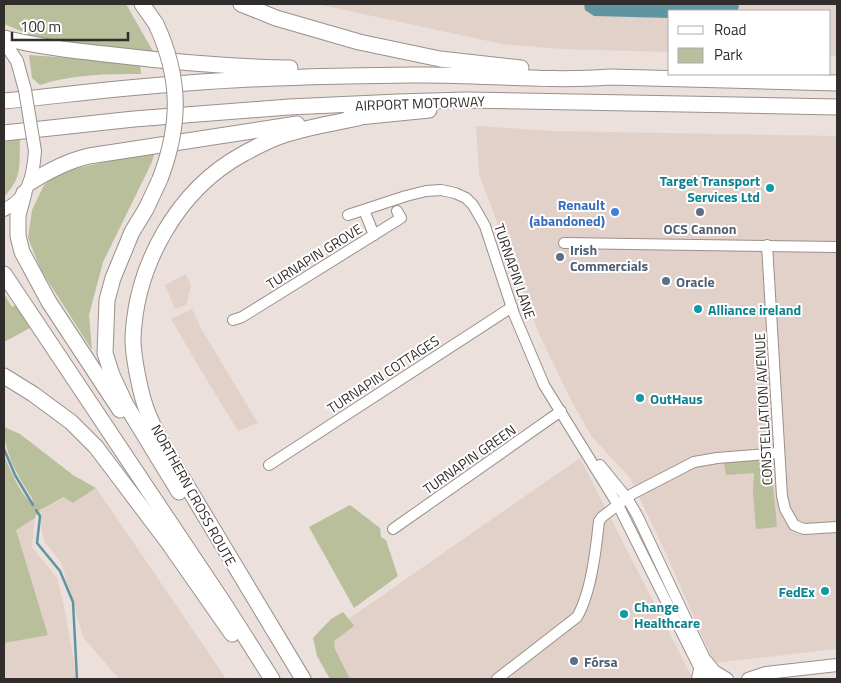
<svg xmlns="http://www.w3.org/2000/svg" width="841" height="683" font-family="'Titillium Web',sans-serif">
  <rect width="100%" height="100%" fill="#ebe0db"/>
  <g fill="#e2d1c9">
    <polygon points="317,4 837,4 837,56 830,56 830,11 670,11 670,52 562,49 502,44"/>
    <polygon points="476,126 553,131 837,136 837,649 714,663 664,549 630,478 592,437 573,404 539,334 479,174"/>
    <polygon points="186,274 191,285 186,305 175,309 165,285"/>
    <polygon points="192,309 202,330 258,423 238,431 199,367 171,319"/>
    <polygon points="580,458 693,679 346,679 321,638"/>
    <polygon points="96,488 174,602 226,679 119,679 83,637 61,562 44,541 38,511 65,497 73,503"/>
    <polygon points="35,518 32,547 57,578 65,611 77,679 4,679 4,643 48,634 15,530"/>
  </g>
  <g fill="#b9be9b">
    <polygon points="4,4 126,4 154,53 44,41 4,24"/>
    <path d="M 29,55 L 140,63 L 141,74 C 107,74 73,74 40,85 L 32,78 Z"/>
    <path d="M 20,139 C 19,166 23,176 4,197 L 4,141 Z"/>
    <polygon points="155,151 152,162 103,262 89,315 92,350 41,270 28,238 32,210 44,185 60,172"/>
    <polygon points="4,294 12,307 16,305 30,328 4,342"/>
    <path d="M 4,427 L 20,434 L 73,475 L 96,488 L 73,503 L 64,497 L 38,511 L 35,518 L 16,530 L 48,635 L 4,643 L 4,455 C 9,467 22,499 33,503 L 32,498 C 18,476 4,454 4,427 Z"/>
    <polygon points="756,460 769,464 772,475 777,527 756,529 753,492 754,473 726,475 724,463"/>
    <polygon points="350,505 380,528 381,537 386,540 398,576 354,608 309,527"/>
    <polygon points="343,612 360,633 354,626 334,641 335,649 350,679 330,679 317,656 313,638 331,619"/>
  </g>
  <polygon fill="#5f95a0" points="584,4 738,4 739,7 737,11 670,11 670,18 594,16 585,10"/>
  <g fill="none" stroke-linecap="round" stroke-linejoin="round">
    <g stroke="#5f95a0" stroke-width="2.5">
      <polyline points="4,449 15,475 33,505"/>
      <polyline points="36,510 40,516 37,543 60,571 73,602 77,679"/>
    </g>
    <g stroke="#9a908b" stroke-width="12">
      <g id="minor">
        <polyline points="364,210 374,235"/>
        <polyline points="348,215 406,196 426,191 441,190 455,193 466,198 473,205 485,226 514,314 544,385 618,505 700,669 709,679"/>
        <polyline points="564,243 837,247"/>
        <polyline points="767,245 782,496 785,509 794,525 804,529 837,527"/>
        <polyline points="233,320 242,317 401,218 397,211"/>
        <polyline points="269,465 512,307"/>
        <polyline points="600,465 627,498 637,515 706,661 707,668"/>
        <polyline points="393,529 561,411"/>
        <path d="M 497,679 L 577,617 C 591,593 596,550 599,521 L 602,517 L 632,494 L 694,462 L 717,458 L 779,453"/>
      </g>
    </g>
    <g stroke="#9a908b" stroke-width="14">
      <g id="major">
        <polyline points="4,42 17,61 25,90"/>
        <path d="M 4,210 C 29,197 33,178 35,151"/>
        <polyline points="706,661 714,671 727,679"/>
        <polyline points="698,679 700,669"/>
        <polyline points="748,679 766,673 837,665"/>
      </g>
    </g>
    <g stroke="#9a908b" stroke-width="17">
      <g id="highway">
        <polyline points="142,4 156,24"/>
        <polyline points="241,4 276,18 359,42 440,59 521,68"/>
        <path d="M 4,38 C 40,47 77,51 114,55 C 172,62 231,67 290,68"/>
        <path d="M 4,101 C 65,95 126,87 188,83 C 263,77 339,76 414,75 C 480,74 545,82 610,77 L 837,83"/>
        <polyline points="349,118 429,110"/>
        <polyline points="4,133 134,119 289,107 398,102 466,100 837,107"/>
        <polyline points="160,179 146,209 132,232 113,278 107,300 105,353 112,375 126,405 179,492"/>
        <path d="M 31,182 C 50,170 67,161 89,156 L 297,124"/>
        <polyline points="24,193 18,215 18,236 22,252 49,302 120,410"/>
        <polyline points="4,274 225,605 272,679"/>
        <polyline points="4,376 33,394 71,422 96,447 167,541 232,634"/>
        <path d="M 303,679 L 169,456 C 158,436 146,414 141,391 C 137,374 133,355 133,338 C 136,265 177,190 243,154 C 256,147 270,139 284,135 C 308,127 333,123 358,118"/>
      </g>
    </g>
    <use href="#minor" stroke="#fff" stroke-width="10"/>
    <use href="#major" stroke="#fff" stroke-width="12"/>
    <use href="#highway" stroke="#fff" stroke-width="15"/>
    <g stroke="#9a908b" stroke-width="14" stroke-linecap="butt">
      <polyline id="major-bridge" points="25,90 35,151"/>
    </g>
    <g stroke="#9a908b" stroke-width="17" stroke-linecap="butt">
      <path id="highway-bridge" d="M 156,24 C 181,78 181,124 160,179"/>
    </g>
    <use href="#major-bridge" stroke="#fff" stroke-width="12"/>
    <use href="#highway-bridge" stroke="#fff" stroke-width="15"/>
  </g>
  <g fill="#0f9aa8" stroke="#fff" stroke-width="2">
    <circle cx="770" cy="188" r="5"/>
    <circle cx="698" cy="309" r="5"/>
    <circle cx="640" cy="398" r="5"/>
    <circle cx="825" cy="591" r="5"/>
    <circle cx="624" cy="614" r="5"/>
  </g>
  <circle fill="#3f7fe0" stroke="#fff" stroke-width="2" cx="615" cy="212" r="5"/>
  <g fill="#5c6f8a" stroke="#fff" stroke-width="2">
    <circle cx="700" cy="212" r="5"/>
    <circle cx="560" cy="257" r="5"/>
    <circle cx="666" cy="281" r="5"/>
    <circle cx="574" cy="661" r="5"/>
  </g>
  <g text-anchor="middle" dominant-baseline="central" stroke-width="4" stroke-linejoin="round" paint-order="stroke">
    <g font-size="14" fill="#312d2c" stroke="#fff">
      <text transform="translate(420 103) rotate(-2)">AIRPORT MOTORWAY</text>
      <text transform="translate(314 256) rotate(-32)">TURNAPIN GROVE</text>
      <text transform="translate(515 271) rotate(71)">TURNAPIN LANE</text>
      <text transform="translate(383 374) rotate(-33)">TURNAPIN COTTAGES</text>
      <text transform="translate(763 409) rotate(-93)">CONSTELLATION AVENUE</text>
      <text transform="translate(469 459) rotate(-35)">TURNAPIN GREEN</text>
      <text transform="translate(194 495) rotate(61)">NORTHERN CROSS ROUTE</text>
    </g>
    <g font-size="14" font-weight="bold" fill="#0d838f" stroke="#fff" text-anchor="start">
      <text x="760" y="180" text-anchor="end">Target Transport<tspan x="760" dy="16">Services Ltd</tspan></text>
      <text x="708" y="309">Alliance ireland</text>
      <text x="650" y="398">OutHaus</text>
      <text x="815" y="591" text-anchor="end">FedEx</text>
      <text x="634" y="606">Change<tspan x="634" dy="16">Healthcare</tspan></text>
    </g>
    <g font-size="14" font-weight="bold" fill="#366cbe" stroke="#fff" text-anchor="end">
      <text x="605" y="204">Renault<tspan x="605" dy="16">(abandoned)</tspan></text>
    </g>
    <g font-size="14" font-weight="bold" fill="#4e5e75" stroke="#fff" text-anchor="start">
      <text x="700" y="228" text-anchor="middle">OCS Cannon</text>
      <text x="570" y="249">Irish<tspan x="570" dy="16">Commercials</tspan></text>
      <text x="676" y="281">Oracle</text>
      <text x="584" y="661">Fórsa</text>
    </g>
  </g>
  <rect width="841" height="683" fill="none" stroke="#312d2c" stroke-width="10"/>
  <rect x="668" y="10" width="162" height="65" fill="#ffffff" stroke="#adabab"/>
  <rect x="678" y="26" width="25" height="8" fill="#ffffff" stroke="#adabab"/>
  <text x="714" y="35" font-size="15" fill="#312d2c">Road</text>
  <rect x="678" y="48" width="25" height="15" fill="#b9be9b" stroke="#adabab"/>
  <text x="714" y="60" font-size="15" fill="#312d2c">Park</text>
  <path d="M12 32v8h116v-8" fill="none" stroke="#312d2c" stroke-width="2.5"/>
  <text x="20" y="32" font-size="15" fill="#312d2c" stroke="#ffffff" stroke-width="4" paint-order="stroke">100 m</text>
</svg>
